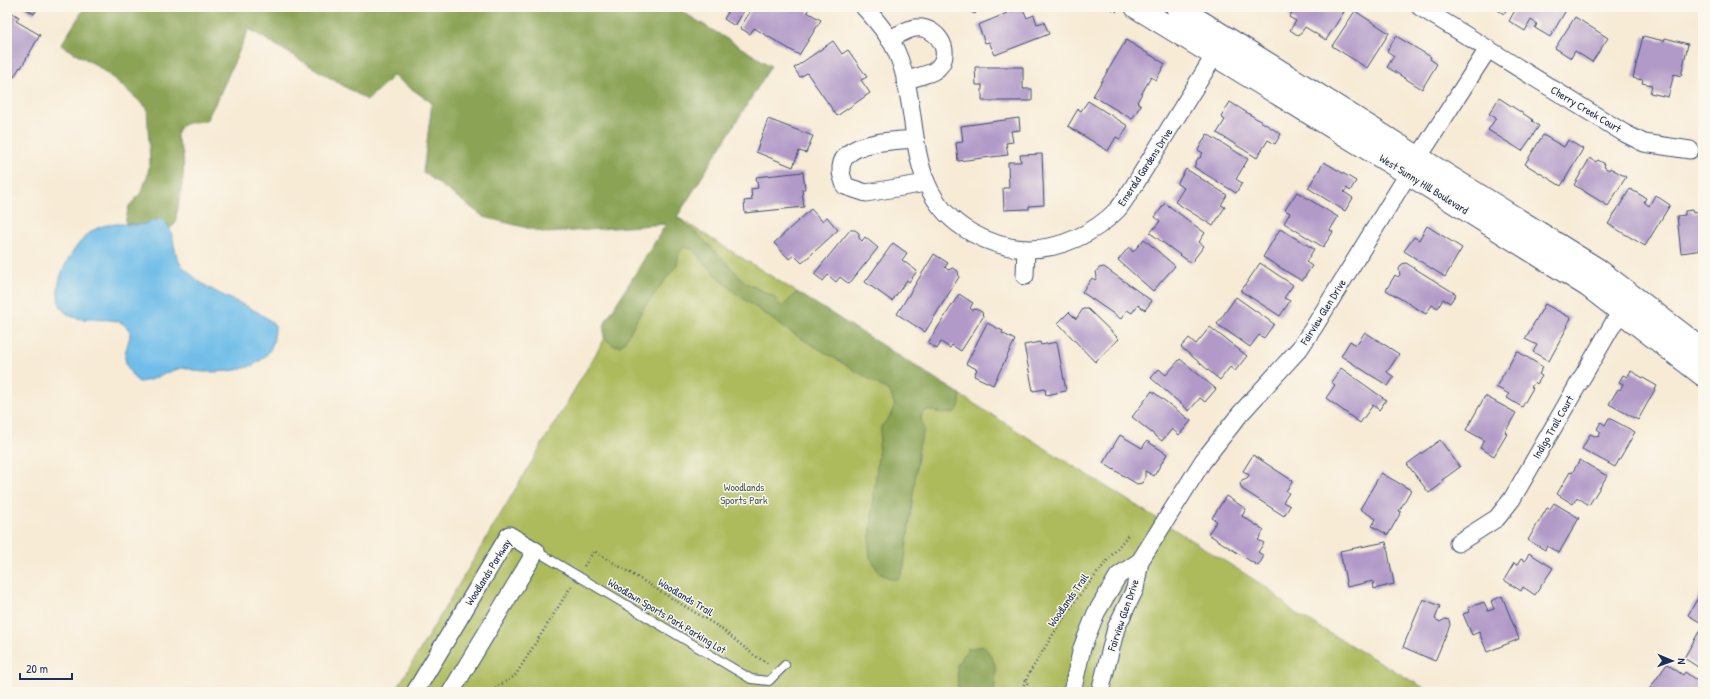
<svg xmlns="http://www.w3.org/2000/svg" width="1710" height="699" font-family="'Patrick Hand',sans-serif">
  <rect width="100%" height="100%" fill="#fbf7ec"/>
  <filter id="ink" filterUnits="userSpaceOnUse"><feTurbulence type="fractalNoise" baseFrequency=".025" numOctaves="2"/><feDisplacementMap in="SourceGraphic" scale="8" xChannelSelector="R" yChannelSelector="G"/><feConvolveMatrix kernelMatrix="1 2 1 2 8 2 1 2 1" color-interpolation-filters="sRGB"/></filter>
  <filter id="wash" filterUnits="userSpaceOnUse"><feTurbulence type="fractalNoise" baseFrequency=".012" numOctaves="4" result="noise"/><feDisplacementMap in="SourceGraphic" scale="16" xChannelSelector="R" yChannelSelector="G"/><feGaussianBlur stdDeviation="0.9" result="paint"/><feColorMatrix in="noise" values="0 0 0 0 0 0 0 0 0 0 0 0 0 0 0 0 0 1.4 0 .05"/><feComposite in="paint" operator="in"/></filter>
  <g filter="url(#wash)">
    <rect width="100%" height="100%" fill="#f7ebd6"/>
    <polygon fill="#adbb5d" stroke="#64755e" points="677,217 1269,589 1295,613 1431,692 395,692"/>
    <g fill="#8aa354" stroke="#526959">
      <path d="M 85,7 L 675,7 L 771,66 L 677,217 L 701,237 L 746,283 L 773,296 L 782,307 L 797,292 L 960,394 C 963,421 944,413 927,410 L 922,413 L 921,419 L 924,430 L 919,447 L 904,567 L 900,578 L 896,579 L 891,579 L 879,573 L 870,557 L 869,546 L 881,427 C 892,412 900,411 889,391 L 786,329 L 734,292 L 701,260 L 693,249 L 684,247 L 679,253 L 677,265 L 645,306 L 623,344 L 620,346 L 613,345 L 604,338 L 604,326 L 607,319 L 666,224 L 547,233 L 484,217 L 423,172 L 432,103 L 393,76 L 367,100 L 249,29 L 219,96 L 206,121 C 197,122 185,121 179,129 C 173,138 182,146 183,155 C 186,178 178,202 175,224 L 169,229 L 167,223 L 141,225 L 125,223 L 129,206 L 140,194 L 147,178 L 150,162 L 147,108 L 119,83 L 96,65 L 61,45 Z"/>
      <path d="M 984,646 C 998,664 997,670 994,692 L 958,692 L 957,665 L 968,648 Z"/>
    </g>
    <path fill="#6fbde9" stroke="#4576a4" d="M 161,219 C 178,229 170,255 184,268 C 189,272 195,278 200,282 C 223,299 254,305 275,325 C 276,369 239,372 204,372 C 197,372 190,368 183,368 C 167,370 155,381 139,382 C 132,378 124,363 125,355 C 126,346 131,339 130,330 C 127,328 124,324 120,322 C 105,316 76,325 64,311 C 44,289 77,235 100,227 C 113,222 127,225 140,225 C 147,224 153,220 161,219 Z"/>
    <g id="blocks">
      <g fill="#b19ac8">
        <polygon points="23,7 38,7 34,14"/>
        <polygon points="719,7 746,7 735,26 724,19 728,12"/>
        <polygon points="753,7 810,7 807,12 821,20 799,55 754,28 750,34 740,28"/>
        <polygon points="963,7 979,7 975,14"/>
        <polygon points="1022,7 1027,18 1034,15 1037,24 1044,22 1049,34 995,55 989,42 985,43 978,25"/>
        <polygon points="1296,7 1347,7 1326,40 1305,27 1299,36 1290,30 1296,21 1289,17"/>
        <polygon points="1493,7 1508,7 1504,14"/>
        <polygon points="1517,7 1568,7 1550,37 1535,28 1537,24 1531,20 1525,31 1509,21"/>
        <polygon points="7,10 19,17 16,21 40,35 21,68 20,67 14,77 7,72"/>
        <polygon points="1355,11 1389,33 1367,68 1332,46"/>
        <polygon points="1575,17 1608,38 1592,62 1575,51 1571,58 1555,48"/>
        <polygon points="1396,36 1431,57 1430,59 1437,64 1422,89 1387,67 1394,56 1387,51"/>
        <polygon points="1643,36 1664,41 1665,38 1688,44 1681,76 1674,74 1668,97 1650,93 1652,85 1642,83 1643,80 1633,78"/>
        <polygon points="1126,40 1165,64 1156,80 1151,77 1137,102 1141,105 1132,119 1093,96"/>
        <polygon points="833,41 842,54 848,50 867,77 861,80 870,93 837,116 807,73 800,77 794,68"/>
        <polygon points="975,67 1023,67 1023,89 1032,89 1032,101 982,101 982,85 976,85"/>
        <polygon points="1499,98 1533,120 1532,121 1539,126 1522,151 1488,130 1496,118 1489,114"/>
        <polygon points="1088,101 1128,126 1120,139 1116,137 1108,151 1068,126 1078,109 1081,111"/>
        <polygon points="1230,102 1281,134 1275,144 1268,140 1257,158 1217,133 1225,120 1221,117"/>
        <polygon points="1019,118 1020,130 1011,131 1013,142 1006,143 1008,155 958,161 956,143 963,142 961,126"/>
        <polygon points="768,119 813,136 806,153 799,151 793,167 756,152"/>
        <polygon points="1207,134 1248,159 1236,179 1242,183 1236,193 1194,167 1198,158 1200,158 1203,153 1198,150"/>
        <polygon points="1543,135 1564,147 1568,140 1583,149 1561,186 1525,164"/>
        <polygon points="1042,154 1044,205 1029,206 1029,209 1004,210 1003,188 1009,188 1008,162 1021,162 1020,155"/>
        <polygon points="1590,158 1596,162 1598,160 1605,164 1604,167 1609,170 1610,168 1626,177 1608,206 1574,185"/>
        <polygon points="1324,162 1356,181 1350,191 1347,188 1344,192 1353,198 1345,211 1308,188"/>
        <polygon points="1186,169 1227,195 1221,205 1225,207 1213,226 1175,202 1184,188 1177,184"/>
        <polygon points="803,172 805,189 802,189 804,207 745,213 744,201 752,200 751,189 758,188 756,177"/>
        <polygon points="1630,189 1646,198 1644,202 1649,206 1655,195 1670,205 1645,246 1608,224"/>
        <polygon points="1297,192 1338,217 1330,230 1333,232 1323,247 1284,223 1290,213 1285,210"/>
        <polygon points="1165,203 1205,233 1199,242 1204,246 1191,263 1150,233 1160,221 1155,217"/>
        <polygon points="1699,207 1703,207 1703,250 1681,253 1677,216 1685,215 1685,211 1692,210 1693,213 1700,212"/>
        <polygon points="811,209 822,221 827,217 838,230 802,263 794,255 789,259 774,243"/>
        <polygon points="1427,226 1462,248 1445,277 1404,251 1414,237 1419,240"/>
        <polygon points="1280,229 1314,249 1306,262 1312,266 1302,281 1263,257"/>
        <polygon points="850,230 855,230 859,233 859,238 862,241 865,237 878,248 849,284 840,277 836,282 828,275 823,281 814,274"/>
        <polygon points="1144,239 1175,266 1153,291 1118,260 1129,247 1133,252"/>
        <polygon points="893,243 907,253 902,260 917,271 909,282 907,280 892,301 865,282"/>
        <polygon points="934,254 948,263 945,267 948,270 953,268 958,271 959,277 925,332 897,314"/>
        <polygon points="1260,263 1293,285 1284,298 1290,301 1280,316 1241,291"/>
        <polygon points="1406,263 1456,294 1450,303 1443,299 1438,308 1432,305 1426,314 1386,290 1395,275 1398,277 1400,275 1399,269 1402,264"/>
        <polygon points="1104,267 1152,301 1145,310 1138,305 1132,313 1127,310 1121,319 1082,292 1092,278 1095,280 1097,277 1096,272 1099,268"/>
        <polygon points="959,294 973,303 970,308 972,310 976,309 982,312 983,317 961,351 952,345 950,348 941,342 937,349 928,343"/>
        <polygon points="1236,297 1274,324 1264,338 1259,335 1250,347 1217,324"/>
        <polygon points="1545,304 1571,318 1567,325 1568,326 1549,361 1533,352 1537,345 1525,339"/>
        <polygon points="1083,309 1088,309 1119,339 1095,362 1058,323 1069,312 1076,319"/>
        <polygon points="987,323 1003,331 1002,333 1015,340 993,385 974,376 977,369 966,364"/>
        <polygon points="1210,327 1247,356 1235,371 1230,367 1220,380 1181,347 1189,338 1196,344"/>
        <polygon points="1365,332 1399,354 1387,372 1394,377 1388,386 1341,356 1350,341 1356,345"/>
        <polygon points="1040,342 1041,345 1057,342 1066,391 1046,395 1045,389 1033,391 1024,345"/>
        <polygon points="1517,351 1543,367 1539,374 1542,376 1537,384 1535,382 1531,387 1533,388 1522,407 1507,398 1509,394 1496,387"/>
        <polygon points="1180,359 1216,389 1205,402 1200,398 1189,411 1151,378 1159,369 1166,375"/>
        <polygon points="1341,368 1386,400 1379,410 1373,405 1360,423 1326,398 1335,385 1331,382"/>
        <polygon points="1631,371 1657,386 1638,420 1609,404 1618,389 1620,390 1623,384 1619,382 1623,375 1627,377"/>
        <polygon points="1152,391 1191,421 1179,435 1172,429 1162,441 1132,417"/>
        <polygon points="1485,396 1516,413 1505,432 1507,434 1494,456 1480,448 1484,440 1466,430"/>
        <polygon points="1609,418 1635,432 1615,467 1582,449 1590,434 1598,437 1601,432 1597,429 1601,422 1605,425"/>
        <polygon points="1120,435 1142,448 1147,441 1167,454 1154,476 1145,471 1145,478 1142,483 1137,484 1103,463"/>
        <polygon points="1440,440 1460,467 1442,480 1444,482 1429,493 1407,464"/>
        <polygon points="1253,455 1293,481 1286,491 1289,493 1283,502 1290,506 1284,516 1242,489 1240,484 1242,480 1247,478 1249,475 1243,471"/>
        <polygon points="1580,460 1607,476 1589,505 1577,497 1573,504 1557,494 1570,472 1572,473"/>
        <polygon points="1381,473 1411,490 1399,511 1401,512 1388,535 1372,526 1376,519 1360,509"/>
        <polygon points="1226,496 1246,509 1242,516 1264,530 1258,540 1264,543 1258,552 1264,556 1258,566 1208,534 1217,521 1212,518"/>
        <polygon points="1554,503 1579,518 1559,553 1547,546 1545,550 1528,540 1547,508 1550,509"/>
        <polygon points="1386,542 1394,584 1374,589 1373,581 1347,587 1340,551"/>
        <polygon points="1529,553 1553,568 1535,595 1523,587 1521,591 1504,580 1514,563 1517,565 1521,559 1525,561"/>
        <polygon points="1703,589 1703,624 1688,615"/>
        <polygon points="1502,596 1519,639 1487,652 1479,632 1472,635 1463,614 1469,612 1468,608 1484,602 1488,611 1494,609 1491,601"/>
        <polygon points="1423,599 1440,606 1435,619 1440,622 1445,619 1449,620 1450,625 1435,661 1403,647"/>
        <polygon points="1700,630 1703,632 1703,666 1701,669 1684,658"/>
        <polygon points="1667,664 1683,675 1685,672 1703,685 1698,692 1648,691"/>
      </g>
    </g>
  </g>
  <g filter="url(#ink)">
    <use href="#blocks" fill-opacity="0" stroke="#3c4b70" stroke-width="1"/>
    <g fill="none" stroke-linecap="round" stroke-linejoin="round">
      <g stroke="#3c4b70" stroke-width="10">
        <polyline id="lane" points="536,551 751,679 769,681 785,665"/>
      </g>
      <g stroke="#3c4b70" stroke-width="19">
        <g id="street">
          <path d="M 864,7 C 876,20 890,36 897,53 C 924,117 900,193 972,233 C 988,242 1007,248 1026,249 C 1060,250 1095,233 1118,209 C 1123,203 1127,196 1132,189 L 1221,45"/>
          <polyline points="1420,7 1624,133 1644,143 1690,150"/>
          <path d="M 889,39 C 897,36 907,29 915,28 C 939,25 956,56 934,71 C 930,74 912,78 905,81"/>
          <path d="M 915,139 C 895,141 839,140 841,171 C 841,176 844,181 845,186 L 866,193 L 926,183"/>
          <polyline points="1025,276 1026,249"/>
          <polyline points="1458,543 1497,518 1512,499 1613,324 1630,302"/>
          <polyline points="415,692 509,535 536,551 451,692"/>
          <polyline points="1072,692 1082,648 1096,613 1118,576 1140,561 1203,461 1240,414 1300,348 1314,327 1418,158 1488,49"/>
          <polyline points="1100,692 1116,628 1135,589 1140,561"/>
        </g>
      </g>
      <g stroke="#3c4b70" stroke-width="24">
        <g id="secondary">
          <polyline points="1136,7 1409,174 1588,286 1703,375"/>
          <polyline points="1177,7 1597,269 1703,350"/>
        </g>
      </g>
      <g stroke="#3c4b70" stroke-width="2.5" stroke-dasharray="1 3" stroke-linecap="butt">
        <polyline points="1109,7 1118,12"/>
        <polyline points="584,566 594,551 719,627 755,656 769,664"/>
        <polyline points="493,692 498,686 515,676 572,585"/>
        <polyline points="1020,692 1027,678"/>
        <polyline points="1028,692 1027,677 1052,636 1078,597 1128,535"/>
      </g>
      <use href="#lane" stroke="#fff" stroke-width="8"/>
      <use href="#street" stroke="#fff" stroke-width="17"/>
      <use href="#secondary" stroke="#fff" stroke-width="22"/>
    </g>
  </g>
  <g text-anchor="middle" dominant-baseline="central" stroke-width="3" stroke-linejoin="round" paint-order="stroke">
    <g font-size="11" fill="#1b2f5e" stroke="#fbf7ec">
      <text transform="translate(1586 109) rotate(31)">Cherry Creek Court</text>
      <text transform="translate(1145 167) rotate(-57)">Emerald Gardens Drive</text>
      <text transform="translate(1424 184) rotate(32)">West Sunny Hill Boulevard</text>
      <text transform="translate(1323 312) rotate(-58)">Fairview Glen Drive</text>
      <text transform="translate(1553 427) rotate(-60)">Indigo Trail Court</text>
      <text transform="translate(488 572) rotate(-58)">Woodlands Parkway</text>
      <text transform="translate(686 597) rotate(31)">Woodlands Trail</text>
      <text transform="translate(1068 600) rotate(-55)">Woodlands Trail</text>
      <text transform="translate(1123 615) rotate(-71)">Fairview Glen Drive</text>
      <text transform="translate(667 616) rotate(31)">Woodlawn Sports Park Parking Lot</text>
    </g>
    <g font-size="11" fill="#47595e" stroke="#fbf7ec">
      <text x="744" y="487">Woodlands<tspan x="744" dy="13">Sports Park</tspan></text>
    </g>
  </g>
  <rect width="1710" height="699" fill="none" stroke="#fbf7ec" stroke-width="24"/>
  <g transform="translate(1672 661) rotate(92)" stroke="#fbf7ec" stroke-width="3" paint-order="stroke">
  <path d="M0-3L7 15L0 10L-7 15Z" fill="#1b2f5e"/>
  <text y="-6" font-size="11" font-weight="bold" text-anchor="middle" fill="#1b2f5e">N</text>
  </g>
  <path d="M20 673v6h52v-6" fill="none" stroke="#1b2f5e" stroke-width="2"/>
  <text x="26" y="673" font-size="12" fill="#1b2f5e" stroke="#fbf7ec" stroke-width="3" paint-order="stroke">20 m</text>
</svg>
